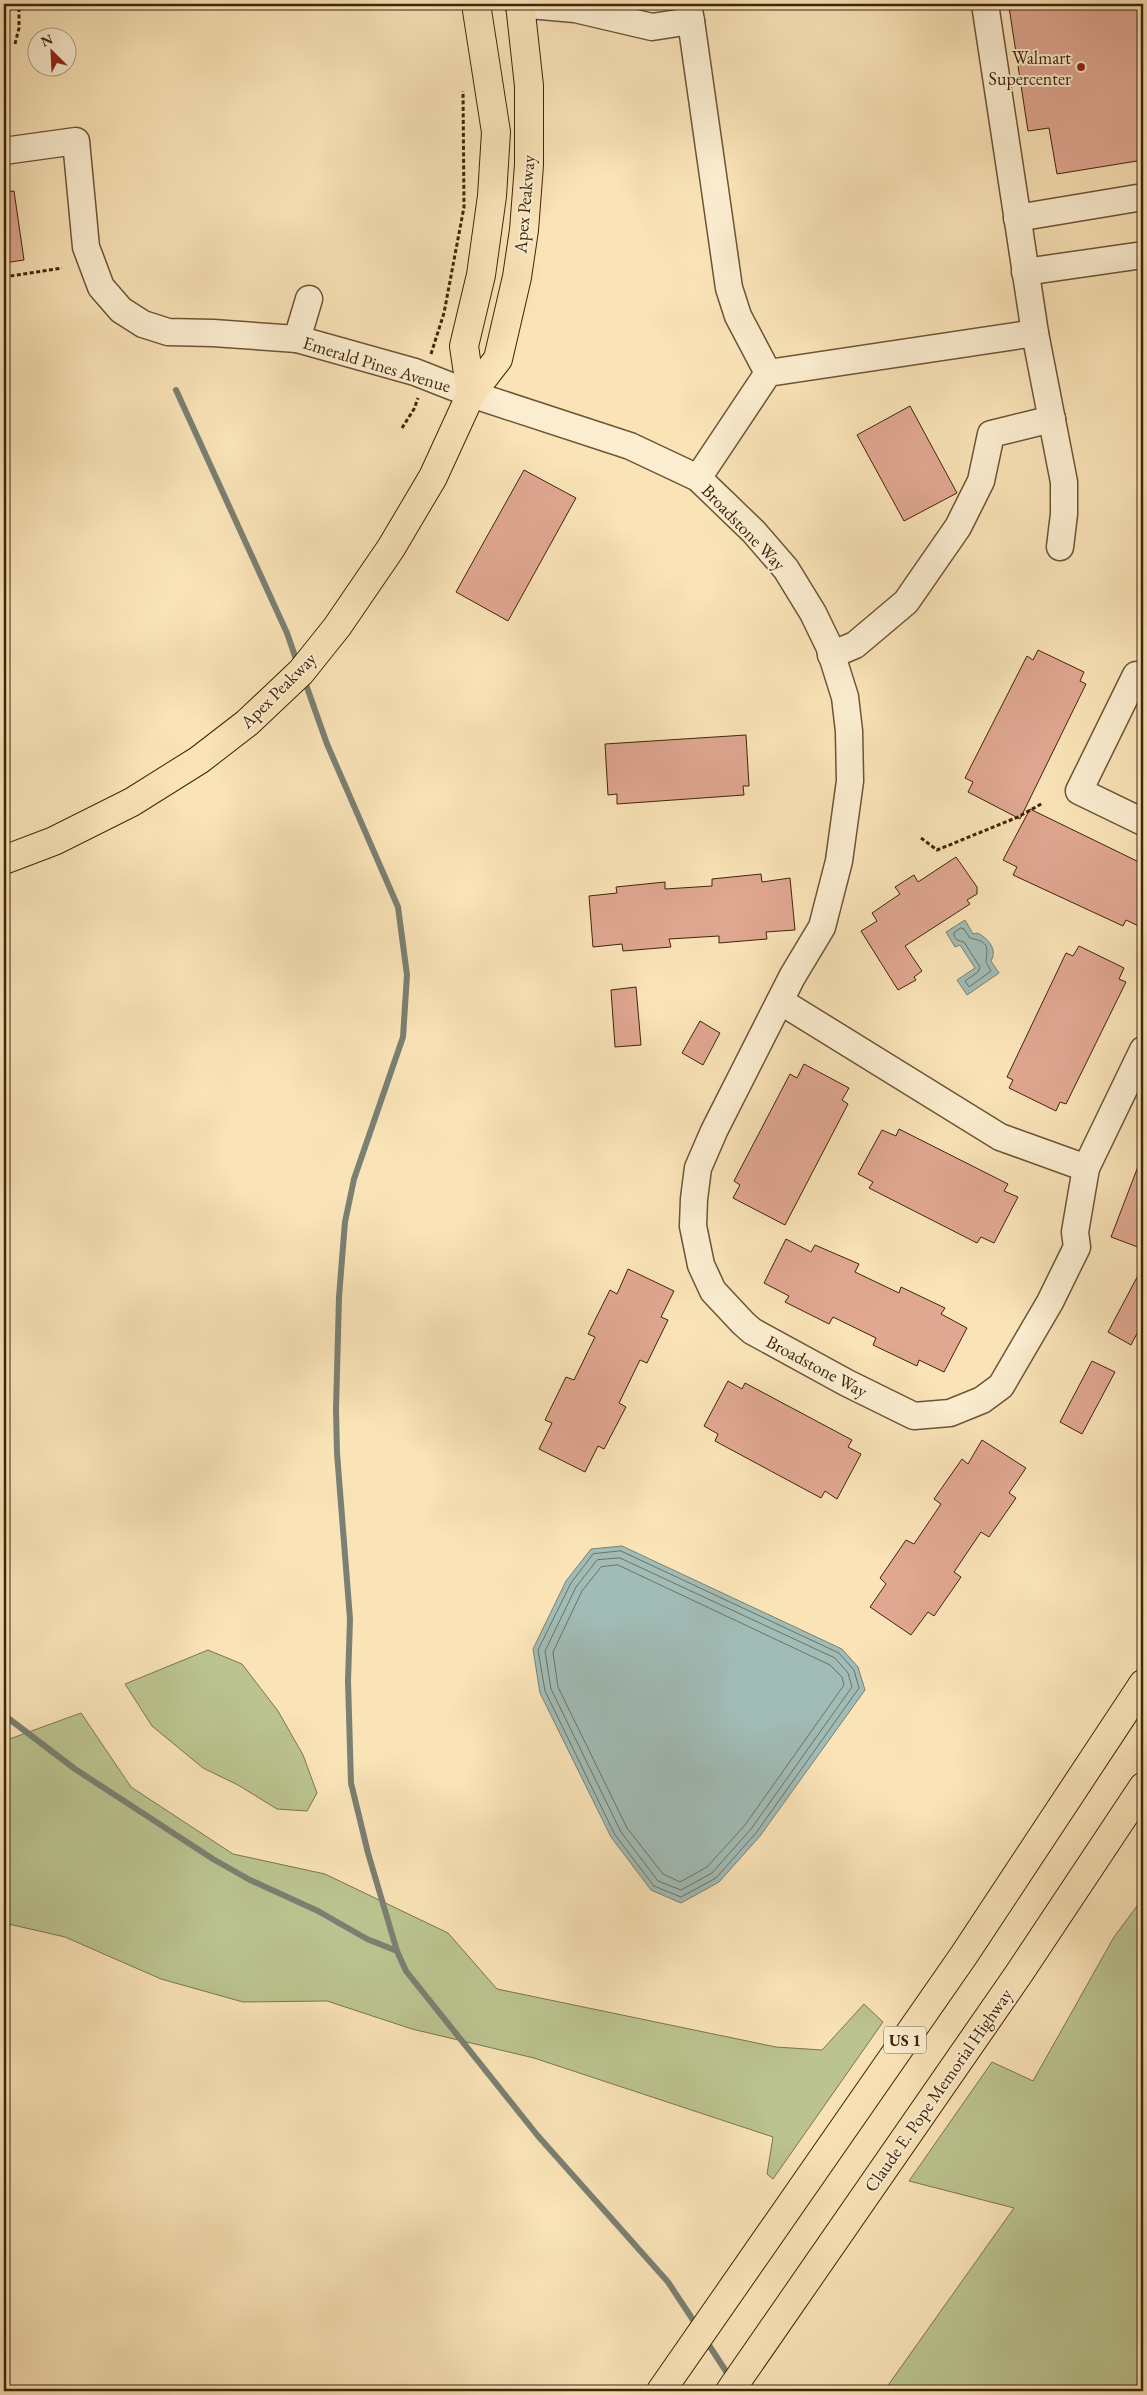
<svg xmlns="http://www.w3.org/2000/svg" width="1147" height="2395" font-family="'EB Garamond',serif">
  <rect width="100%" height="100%" fill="#f9e3b7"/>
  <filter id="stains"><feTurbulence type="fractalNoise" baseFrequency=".004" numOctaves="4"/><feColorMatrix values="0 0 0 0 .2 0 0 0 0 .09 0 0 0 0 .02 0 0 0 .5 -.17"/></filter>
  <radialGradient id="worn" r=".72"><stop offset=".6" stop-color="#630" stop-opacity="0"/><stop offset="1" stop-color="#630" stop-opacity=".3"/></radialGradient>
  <g fill="#bbc490" stroke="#7d744d">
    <polygon points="208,1650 242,1664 278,1711 303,1755 317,1793 307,1811 277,1809 238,1785 203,1768 152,1726 125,1684"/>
    <polygon points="81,1713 131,1787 233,1854 325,1874 448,1933 497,1989 776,2047 822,2050 864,2004 883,2022 773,2179 767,2174 773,2137 534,2058 412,2029 327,2001 243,2002 161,1979 65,1937 4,1923 4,1741"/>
    <polygon points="1143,1898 1143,2391 884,2391 1014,2208 909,2181 992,2062 1033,2081 1114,1937"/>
  </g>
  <g fill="#a1bcb7" stroke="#7a8072">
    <path d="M 965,920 L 973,934 L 977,933 C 987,937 998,949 991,961 L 999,973 L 967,995 L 957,980 L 975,968 L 960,945 L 955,947 L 946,932 Z"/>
    <polygon points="622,1546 842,1649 858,1667 865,1690 760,1836 719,1882 681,1903 651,1890 611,1837 540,1693 533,1649 566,1581 591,1549"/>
  </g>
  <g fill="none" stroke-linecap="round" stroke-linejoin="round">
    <g stroke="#707060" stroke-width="1">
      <path d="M 961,928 L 964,929 L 970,938 C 988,942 988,945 986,962 L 991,971 L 969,987 L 965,981 L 978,972 L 980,967 L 964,942 L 957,940 L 954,936 L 954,933 Z"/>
      <polygon points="621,1551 839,1653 854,1670 859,1688 756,1833 716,1878 681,1897 654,1886 615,1835 545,1691 538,1650 571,1583 593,1554"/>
      <polygon points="620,1558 835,1658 848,1673 852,1687 751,1829 712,1873 681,1890 658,1881 621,1832 551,1689 545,1651 576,1587 597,1560"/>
      <polygon points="618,1565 830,1665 842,1677 844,1685 745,1825 707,1867 680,1882 663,1874 627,1828 558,1687 553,1652 582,1591 601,1567"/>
    </g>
    <g stroke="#7a8072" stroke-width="6">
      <polyline points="176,390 287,633 298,665"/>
      <polyline points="304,679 327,744 398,907 407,975 403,1037 354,1179 345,1222 339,1297 336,1409 337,1453 350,1619 348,1681 351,1783 368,1853 397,1951 406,1971 538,2136 668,2282 697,2326"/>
      <polyline points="4,1715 75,1769 213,1859 250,1880 318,1911 367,1939 397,1951"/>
      <polyline points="705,2339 731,2379"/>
    </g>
  </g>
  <g fill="#e0a791" stroke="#3f250a">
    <polygon points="1029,4 1143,4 1143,160 1057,174 1049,128 1028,131 1009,7"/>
    <polygon points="14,191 24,260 4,263 4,192"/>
    <polygon points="910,406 957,493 904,521 857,435"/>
    <polygon points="524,470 576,498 508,621 456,592"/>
    <polygon points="1038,650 1084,672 1080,681 1086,684 1020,819 968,792 973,782 965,778 1027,656 1033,660"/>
    <polygon points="746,735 749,786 743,786 744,795 617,804 617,794 608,795 605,744"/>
    <polygon points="1030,809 1143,864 1143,928 1126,920 1123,926 1013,875 1017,867 1003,860"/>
    <polygon points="956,857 977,887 977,894 967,900 970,904 905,946 922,971 914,977 916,980 898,990 861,931 877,921 872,913 900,894 895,887 914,875 918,882"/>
    <polygon points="761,874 762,882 790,878 795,930 766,932 767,939 719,943 719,936 669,939 671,947 623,951 622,944 593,947 589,896 617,893 616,887 665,882 665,889 712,886 712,879"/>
    <polygon points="1079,946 1124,968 1119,979 1126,982 1066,1104 1060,1102 1056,1111 1009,1088 1013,1080 1007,1077 1066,953 1073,956"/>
    <polygon points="636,987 641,1045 615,1047 611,990"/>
    <polygon points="700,1021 720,1033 703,1065 682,1053"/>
    <polygon points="804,1064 849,1088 842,1100 848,1104 785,1225 733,1198 740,1185 734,1181 790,1074 797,1078"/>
    <polygon points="899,1129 1008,1184 1004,1191 1018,1197 994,1243 981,1237 977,1243 869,1188 873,1182 858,1174 882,1130 896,1136"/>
    <polygon points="1142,1156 1143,1157 1143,1249 1111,1237"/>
    <polygon points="786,1239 811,1252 815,1245 859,1264 855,1272 899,1293 901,1287 945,1308 941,1314 967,1328 944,1372 919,1360 917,1366 873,1345 876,1338 833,1317 829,1324 785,1302 789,1296 764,1283"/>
    <polygon points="1143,1266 1143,1322 1131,1345 1108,1332"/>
    <polygon points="628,1269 674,1291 661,1317 668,1320 647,1363 640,1360 619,1403 626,1407 604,1449 598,1446 585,1472 539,1449 552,1423 545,1420 566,1377 574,1380 595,1337 588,1334 610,1290 617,1294"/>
    <polygon points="1092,1361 1115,1372 1082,1434 1060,1422"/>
    <polygon points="728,1381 742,1389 745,1383 852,1440 848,1447 861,1454 837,1499 825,1491 821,1498 715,1441 718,1434 704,1426"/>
    <polygon points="982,1440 1026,1468 1009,1493 1016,1498 989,1537 981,1532 954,1572 961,1577 934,1616 928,1612 911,1635 870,1607 886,1584 880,1578 906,1540 914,1544 941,1504 934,1499 962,1459 968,1464"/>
  </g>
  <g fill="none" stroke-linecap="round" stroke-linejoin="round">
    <g stroke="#6e5435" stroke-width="29">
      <g id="minor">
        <polyline points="518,4 575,9 652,27 691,21 688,4"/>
        <polyline points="985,4 1035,333 1064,482 1064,514 1060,547"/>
        <polyline points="691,21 729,288 738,316 768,373"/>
        <polyline points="4,151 76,141 86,247 101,287 121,310 143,324 168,332 213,333 297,339 415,372 471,394 630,446 698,478 754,532 786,569 813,613 829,646 845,697 849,731 850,781 839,861 822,927 792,977 714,1131 698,1168 694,1199 693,1226 701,1265 713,1291 743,1323 752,1331 847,1383 914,1416 950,1413 982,1400 1001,1386 1050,1302 1077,1247 1075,1232 1086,1168 1143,1050"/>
        <polyline points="1017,218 1143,197"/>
        <polyline points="1025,272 1143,255"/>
        <polyline points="297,339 309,299"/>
        <polyline points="698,478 768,373 1035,333"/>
        <polyline points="831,655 855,645 906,602 958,527 981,481 991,434 1052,419"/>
        <polyline points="1143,676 1136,675 1079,791 1143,822"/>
        <polyline points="780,1001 1000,1137 1086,1168"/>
      </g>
    </g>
    <g stroke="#3f250a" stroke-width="30">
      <g id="major">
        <polyline points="471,394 464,346 481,275 492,196 496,132 476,4"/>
        <polyline points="4,860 54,841 132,802 199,760 247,723 301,672 337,627 391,548 433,477 471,394 498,359 517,277 524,230 529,165 529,86 520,4"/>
      </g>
    </g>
    <g stroke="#3f250a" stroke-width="30">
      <g id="highway">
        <polyline points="661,2391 964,1955 1143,1684"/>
        <polyline points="730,2391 1018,1975 1143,1787"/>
      </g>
    </g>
    <g stroke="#3f250a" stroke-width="3" stroke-dasharray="4 2.5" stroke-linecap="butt">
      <polyline points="15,44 19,28 19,8"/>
      <polyline points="4,277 62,268"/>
      <polyline points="431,354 444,313 464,207 463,91"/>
      <polyline points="402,428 414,409 418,398"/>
      <polyline points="921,838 937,850 1018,817 1043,803"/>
    </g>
    <use href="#minor" stroke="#fbedd0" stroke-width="26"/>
    <use href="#major" stroke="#f9e3b7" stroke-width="28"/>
    <use href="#highway" stroke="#f9e3b7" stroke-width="28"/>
  </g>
  <circle fill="#8f2418" stroke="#fbedd0" stroke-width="2" cx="1081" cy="67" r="5"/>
  <g text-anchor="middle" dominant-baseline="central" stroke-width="4" stroke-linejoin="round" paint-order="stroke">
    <rect fill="#fbedd0" stroke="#776145" stroke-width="1" x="884" y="2026.5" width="42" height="27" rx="4"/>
    <g font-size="16" font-weight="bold" fill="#3f250a">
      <text x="905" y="2040">US 1</text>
    </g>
    <g font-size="18" fill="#3f250a" stroke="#fbedd0" text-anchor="end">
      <text x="1071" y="57">Walmart<tspan x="1071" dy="21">Supercenter</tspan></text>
    </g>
    <g font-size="18" fill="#3f250a" stroke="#fbedd0">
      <text transform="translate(524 204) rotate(-85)">Apex Peakway</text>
      <text transform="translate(377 364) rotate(17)">Emerald Pines Avenue</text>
      <text transform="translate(744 527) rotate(46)">Broadstone Way</text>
      <text transform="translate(278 690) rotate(-45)">Apex Peakway</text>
      <text transform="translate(817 1366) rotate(28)">Broadstone Way</text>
      <text transform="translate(938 2090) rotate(-55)">Claude E. Pope Memorial Highway</text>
    </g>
  </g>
  <rect width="1147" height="2395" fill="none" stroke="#f9e3b7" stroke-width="20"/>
  <rect x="5" y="5" width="1137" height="2385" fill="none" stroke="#3f250a" stroke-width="2.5"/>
  <rect x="10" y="10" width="1127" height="2375" fill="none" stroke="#3f250a"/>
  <g transform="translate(52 52) rotate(336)"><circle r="24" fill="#fbedd0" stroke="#b09d81"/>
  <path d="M0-4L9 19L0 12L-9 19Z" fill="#8f2418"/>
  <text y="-8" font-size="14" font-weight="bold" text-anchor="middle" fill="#3f250a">N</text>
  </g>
  <rect width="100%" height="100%" filter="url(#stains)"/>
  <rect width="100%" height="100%" fill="url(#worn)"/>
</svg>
